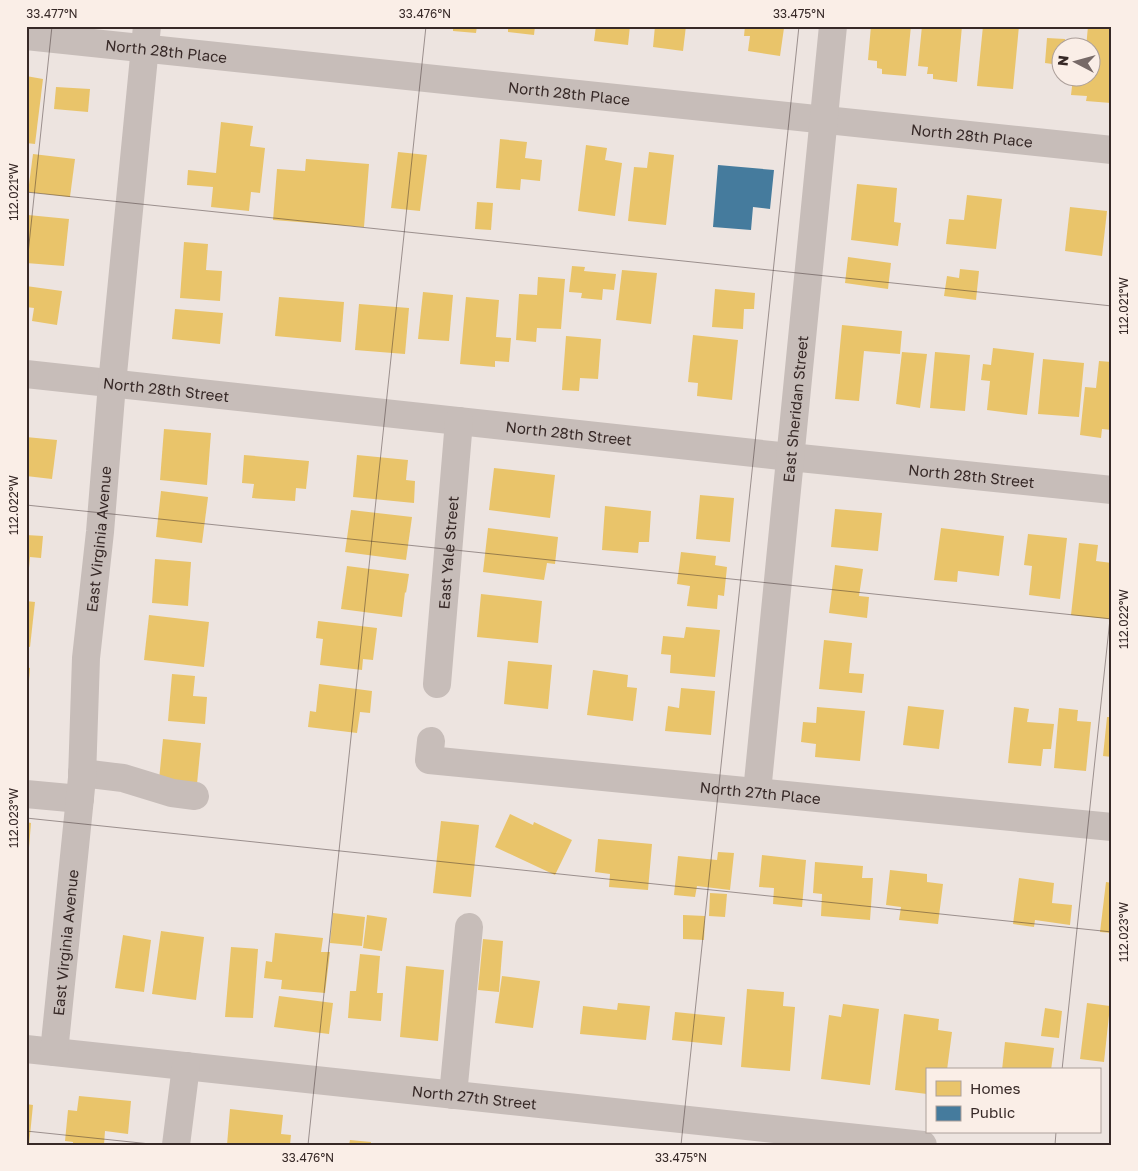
<svg xmlns="http://www.w3.org/2000/svg" width="1138" height="1171" font-family="'Golos Text',sans-serif">
  <rect width="100%" height="100%" fill="#ede4e0"/>
  <g fill="#e9c46a">
    <polygon points="453,26 477,26 476,33 453,31"/>
    <polygon points="508,26 535,26 534,35 508,32"/>
    <polygon points="596,26 630,26 628,45 594,41"/>
    <polygon points="655,26 686,26 683,51 653,47"/>
    <polygon points="745,26 770,26 784,28 780,56 748,51 750,36 744,36"/>
    <polygon points="871,26 911,26 906,76 882,74 882,69 877,68 877,61 868,60"/>
    <polygon points="922,26 962,26 957,82 933,79 933,74 927,74 928,67 918,66"/>
    <polygon points="983,26 1019,26 1013,89 977,86"/>
    <polygon points="1088,26 1112,26 1112,91 1111,103 1086,101 1087,96 1071,95 1073,78 1090,78 1090,48 1086,48"/>
    <polygon points="1047,38 1065,39 1065,48 1060,48 1060,65 1045,63"/>
    <polygon points="26,76 43,79 35,144 26,143"/>
    <polygon points="56,87 90,89 88,112 54,109"/>
    <polygon points="221,122 253,126 250,146 265,148 260,193 251,192 249,211 211,207 213,187 187,185 188,170 216,173"/>
    <polygon points="500,139 527,142 525,158 542,160 540,181 521,179 520,190 496,188"/>
    <polygon points="586,145 607,148 605,160 622,163 615,216 578,211"/>
    <polygon points="398,152 427,155 420,211 391,208"/>
    <polygon points="649,152 674,155 666,225 628,221 634,167 647,168"/>
    <polygon points="33,154 75,159 70,197 28,192"/>
    <polygon points="306,159 369,164 364,227 273,220 277,169 305,171"/>
    <polygon points="857,184 897,188 894,222 901,223 898,246 851,240"/>
    <polygon points="967,195 1002,199 996,249 946,244 949,219 964,220"/>
    <polygon points="477,202 493,203 491,230 475,229"/>
    <polygon points="1070,207 1107,211 1102,256 1065,251"/>
    <polygon points="28,215 69,219 64,266 26,263 26,233"/>
    <polygon points="184,242 208,244 206,270 222,271 220,301 180,298"/>
    <polygon points="848,257 891,263 888,289 845,283"/>
    <polygon points="572,266 585,267 584,271 616,274 614,290 603,289 602,300 581,298 582,293 569,292"/>
    <polygon points="960,269 979,271 976,300 944,296 947,276 959,278"/>
    <polygon points="622,270 657,273 651,324 616,320"/>
    <polygon points="538,277 565,279 561,329 537,328 536,342 516,340 519,294 537,295"/>
    <polygon points="26,286 62,291 57,325 32,321 34,308 26,307"/>
    <polygon points="715,289 755,293 754,309 744,309 743,329 712,327"/>
    <polygon points="423,292 453,295 449,341 418,339"/>
    <polygon points="279,297 344,302 341,342 275,336"/>
    <polygon points="466,297 499,300 496,337 511,338 509,362 495,361 495,367 460,364"/>
    <polygon points="359,304 409,308 405,354 355,350"/>
    <polygon points="175,309 223,313 220,344 172,339"/>
    <polygon points="842,325 902,331 900,354 864,351 859,401 835,399"/>
    <polygon points="693,335 738,340 732,400 697,396 698,383 688,382"/>
    <polygon points="566,336 601,339 598,379 580,378 579,391 562,390"/>
    <polygon points="993,348 1034,353 1027,415 987,410 990,381 981,380 983,364 991,365"/>
    <polygon points="902,352 927,354 920,408 896,404"/>
    <polygon points="935,352 970,355 965,411 930,408"/>
    <polygon points="1043,359 1084,363 1079,417 1038,414"/>
    <polygon points="1099,361 1112,362 1112,430 1102,429 1101,438 1080,435 1085,387 1096,388"/>
    <polygon points="164,429 211,433 207,485 160,480"/>
    <polygon points="26,437 57,440 52,479 26,476"/>
    <polygon points="244,455 309,461 306,489 296,488 295,501 252,498 254,484 242,483"/>
    <polygon points="357,455 408,460 406,480 415,481 414,503 353,497"/>
    <polygon points="494,468 555,475 550,518 489,510"/>
    <polygon points="161,491 208,497 202,543 156,537"/>
    <polygon points="700,495 734,498 730,542 696,539"/>
    <polygon points="605,506 651,511 649,542 639,542 638,553 602,550"/>
    <polygon points="835,509 882,513 878,551 831,547"/>
    <polygon points="351,510 412,517 406,560 345,552"/>
    <polygon points="488,528 558,537 555,564 547,563 544,580 483,572"/>
    <polygon points="941,528 1004,536 999,576 958,571 957,582 934,580"/>
    <polygon points="1028,534 1067,538 1060,599 1029,595 1032,566 1024,565"/>
    <polygon points="26,535 43,536 41,558 30,557 28,579 26,579"/>
    <polygon points="1079,543 1098,545 1096,561 1112,563 1112,600 1109,619 1071,615"/>
    <polygon points="681,552 716,556 715,565 727,567 724,596 718,595 717,609 687,606 690,586 677,584"/>
    <polygon points="155,559 191,562 188,606 152,603"/>
    <polygon points="835,565 863,569 859,596 869,597 867,618 829,613"/>
    <polygon points="347,566 409,574 406,593 405,592 402,617 341,609"/>
    <polygon points="481,594 542,601 538,643 477,637"/>
    <polygon points="26,601 35,602 30,647 26,646"/>
    <polygon points="149,615 209,622 204,667 144,660"/>
    <polygon points="318,621 377,628 373,660 363,659 362,670 320,665 323,639 316,638"/>
    <polygon points="686,627 720,630 715,677 670,673 671,655 661,654 663,636 684,638"/>
    <polygon points="824,640 852,643 849,673 864,674 862,693 819,689"/>
    <polygon points="508,661 552,665 548,709 504,704"/>
    <polygon points="26,667 30,668 28,693 26,692"/>
    <polygon points="593,670 628,675 627,687 637,688 633,721 587,715"/>
    <polygon points="172,674 195,676 193,696 207,697 205,724 168,721"/>
    <polygon points="319,684 372,691 370,713 360,712 357,733 308,727 310,711 316,712"/>
    <polygon points="681,688 715,691 711,735 665,731 668,706 679,708"/>
    <polygon points="908,706 944,710 939,749 903,745"/>
    <polygon points="817,707 865,711 860,761 815,757 816,744 801,742 803,722 816,723"/>
    <polygon points="1014,707 1029,709 1027,722 1054,724 1051,749 1043,749 1041,766 1008,763"/>
    <polygon points="1059,708 1078,710 1077,721 1091,722 1086,771 1054,768"/>
    <polygon points="1107,717 1112,717 1112,757 1103,756"/>
    <polygon points="163,739 201,743 197,784 159,780"/>
    <polygon points="510,814 533,825 534,822 572,840 555,875 495,847"/>
    <polygon points="441,821 479,825 471,897 433,893"/>
    <polygon points="26,822 31,823 28,860 26,859"/>
    <polygon points="598,839 652,844 648,890 609,887 610,874 595,872"/>
    <polygon points="718,852 734,853 730,890 697,886 695,897 674,895 678,856 717,860"/>
    <polygon points="762,855 806,860 802,907 773,904 774,888 759,887"/>
    <polygon points="815,862 863,866 862,878 873,878 870,920 821,916 822,894 813,893"/>
    <polygon points="890,870 927,874 927,882 943,884 938,924 899,920 901,907 886,905"/>
    <polygon points="1019,878 1054,883 1052,903 1072,905 1070,925 1035,920 1034,927 1013,924"/>
    <polygon points="1106,882 1112,883 1112,933 1100,932"/>
    <polygon points="710,893 727,894 725,917 709,916"/>
    <polygon points="333,913 365,917 362,946 330,943"/>
    <polygon points="367,915 387,918 382,951 363,948"/>
    <polygon points="683,915 705,916 704,940 683,939"/>
    <polygon points="161,931 204,937 196,1000 152,994"/>
    <polygon points="275,933 323,938 321,952 330,952 325,993 281,989 282,980 264,978 266,961 272,962"/>
    <polygon points="123,935 151,940 144,992 115,988"/>
    <polygon points="483,939 503,941 499,992 478,990"/>
    <polygon points="231,947 258,949 253,1018 225,1017"/>
    <polygon points="360,954 380,956 377,993 383,993 381,1021 348,1018 350,991 356,991"/>
    <polygon points="406,966 444,970 438,1041 400,1037"/>
    <polygon points="502,976 540,981 533,1028 495,1023"/>
    <polygon points="747,989 784,992 783,1006 795,1007 790,1071 741,1067"/>
    <polygon points="279,996 333,1003 329,1034 274,1027"/>
    <polygon points="618,1003 650,1006 646,1040 580,1034 583,1006 617,1010"/>
    <polygon points="1087,1003 1110,1006 1104,1062 1080,1059"/>
    <polygon points="843,1004 879,1009 870,1085 821,1079 829,1015 841,1017"/>
    <polygon points="1045,1008 1062,1011 1059,1038 1041,1036"/>
    <polygon points="675,1012 725,1017 722,1045 672,1040"/>
    <polygon points="904,1014 939,1019 938,1030 952,1032 947,1070 927,1070 927,1094 895,1090"/>
    <polygon points="1005,1042 1054,1048 1051,1070 1002,1070"/>
    <polygon points="79,1096 131,1101 128,1134 105,1131 104,1145 73,1145 73,1142 65,1141 68,1110 77,1111"/>
    <polygon points="26,1104 33,1105 29,1145 26,1145"/>
    <polygon points="230,1109 283,1115 281,1134 291,1135 290,1145 227,1145"/>
    <polygon points="350,1140 371,1142 371,1145 349,1145"/>
  </g>
  <polygon fill="#457b9d" points="718,165 774,170 770,209 753,207 751,230 713,227"/>
  <g fill="none" stroke-linecap="round" stroke-linejoin="round">
    <g stroke="#c7bdb9" stroke-width="28">
      <path id="s1" d="M 26,36 L 1112,150"/>
      <path id="s2" d="M 26,374 L 790,457 L 1112,490"/>
      <path id="s3" d="M 437,684 L 459,421"/>
      <path id="s4" d="M 431,741 L 429,760 L 1112,827"/>
      <polyline points="82,773 123,778 172,793 195,796"/>
      <path id="s5" d="M 757,792 L 833,26"/>
      <polyline points="26,794 80,799"/>
      <path id="s6" d="M 26,1049 L 923,1145"/>
      <path id="s7" d="M 54,1052 L 82,778 L 86,658 L 100,532 L 112,384 L 147,26"/>
      <polyline points="453,1095 469,927"/>
      <polyline points="176,1145 186,1066"/>
    </g>
  </g>
  <path fill="none" stroke="#372927" stroke-width="1" stroke-opacity="0.45" d="M 26,192 L 1112,306M 26,273 L 52,26M 26,505 L 1112,619M 26,818 L 1112,932M 1062,1070 L 1112,600M 26,1131 L 160,1145M 308,1145 L 426,26M 681,1145 L 799,26M 1055,1145 L 1056,1132"/>
  <g text-anchor="middle" dominant-baseline="central" stroke-width="5" stroke-linejoin="round" paint-order="stroke">
    <g font-size="15" fill="#372927" stroke="#faeee7">
      <text stroke="none"><textPath href="#s1" startOffset="141">North 28th Place</textPath></text>
      <text stroke="none"><textPath href="#s1" startOffset="546">North 28th Place</textPath></text>
      <text stroke="none"><textPath href="#s1" startOffset="951">North 28th Place</textPath></text>
      <text stroke="none"><textPath href="#s2" startOffset="141">North 28th Street</textPath></text>
      <text stroke="none"><textPath href="#s5" startOffset="385">East Sheridan Street</textPath></text>
      <text stroke="none"><textPath href="#s2" startOffset="546">North 28th Street</textPath></text>
      <text stroke="none"><textPath href="#s2" startOffset="951">North 28th Street</textPath></text>
      <text stroke="none"><textPath href="#s7" startOffset="515">East Virginia Avenue</textPath></text>
      <text stroke="none"><textPath href="#s3" startOffset="132">East Yale Street</textPath></text>
      <text stroke="none"><textPath href="#s4" startOffset="352">North 27th Place</textPath></text>
      <text stroke="none"><textPath href="#s7" startOffset="110">East Virginia Avenue</textPath></text>
      <text stroke="none"><textPath href="#s6" startOffset="451">North 27th Street</textPath></text>
    </g>
  </g>
  <rect width="1138" height="1171" fill="none" stroke="#faeee7" stroke-width="55"/>
  <rect x="926" y="1068" width="175" height="65" fill="#faeee7" stroke="#ac9f9a"/>
  <rect x="936" y="1081" width="25" height="15" fill="#e9c46a" stroke="#ac9f9a"/>
  <text x="970" y="1094" font-size="15" fill="#372927">Homes</text>
  <rect x="936" y="1106" width="25" height="15" fill="#457b9d" stroke="#ac9f9a"/>
  <text x="970" y="1118" font-size="15" fill="#372927">Public</text>
  <g transform="translate(1076 62) rotate(276)"><circle r="24" fill="#faeee7" stroke="#ac9f9a"/>
  <path d="M0-4L9 19L0 12L-9 19Z" fill="#776a68"/>
  <text y="-8" font-size="14" font-weight="bold" text-anchor="middle" fill="#372927">N</text>
  </g>
  <rect x="28" y="28" width="1082" height="1116" fill="none" stroke="#372927" stroke-width="2"/>
  <g font-size="12" text-anchor="middle" fill="#372927">
    <text x="52" y="18">33.477°N</text>
    <text x="425" y="18">33.476°N</text>
    <text x="799" y="18">33.475°N</text>
    <text transform="translate(14 192) rotate(-90)" y="4">112.021°W</text>
    <text transform="translate(1124 306) rotate(-90)" y="4">112.021°W</text>
    <text transform="translate(14 505) rotate(-90)" y="4">112.022°W</text>
    <text transform="translate(1124 619) rotate(-90)" y="4">112.022°W</text>
    <text transform="translate(14 818) rotate(-90)" y="4">112.023°W</text>
    <text transform="translate(1124 932) rotate(-90)" y="4">112.023°W</text>
    <text x="308" y="1162">33.476°N</text>
    <text x="681" y="1162">33.475°N</text>
  </g>
</svg>
